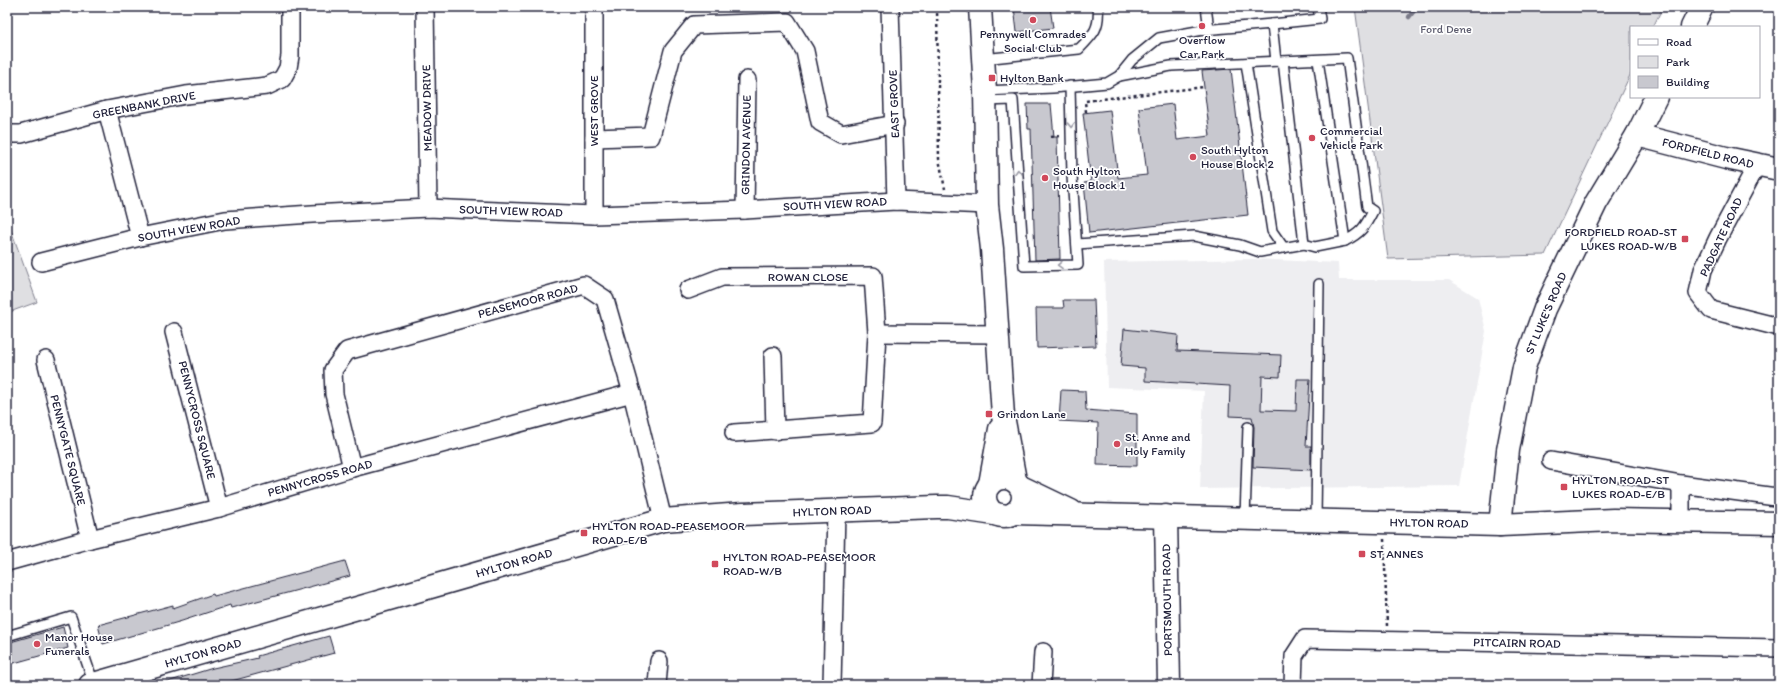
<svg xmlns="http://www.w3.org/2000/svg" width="1786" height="692" font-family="Itim,sans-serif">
  <rect width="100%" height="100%" fill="#fff"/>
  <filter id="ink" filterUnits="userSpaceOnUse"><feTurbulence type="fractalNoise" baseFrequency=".025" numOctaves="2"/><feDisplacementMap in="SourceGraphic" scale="8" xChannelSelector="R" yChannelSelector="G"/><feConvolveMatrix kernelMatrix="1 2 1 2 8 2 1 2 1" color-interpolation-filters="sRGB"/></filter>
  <g filter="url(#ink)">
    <polygon fill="#eeeef1" points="1254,259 1338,263 1339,280 1449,280 1478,298 1486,331 1459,486 1200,489 1204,391 1107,387 1104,262"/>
    <g fill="#dfdfe2" stroke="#80808e">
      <polygon points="1355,7 1663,7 1653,27 1631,27 1631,73 1545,255 1388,259"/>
      <polygon points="7,224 10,227 37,302 7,313"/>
    </g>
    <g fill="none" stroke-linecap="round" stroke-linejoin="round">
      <polyline stroke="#7a7a88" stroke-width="4.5" points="1409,17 1417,7"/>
    </g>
    <g fill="#c8c8cf" stroke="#22223b">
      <polygon points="1014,7 1050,7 1053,28 1017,32"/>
      <polygon points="1231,69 1248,215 1089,233 1084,183 1091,182 1083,113 1110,110 1118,178 1147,175 1139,108 1173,104 1177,140 1210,136 1202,71"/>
      <polygon points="1027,104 1051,104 1054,137 1057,137 1060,259 1035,260 1031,129 1028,129"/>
      <polygon points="1063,300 1094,300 1096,346 1037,348 1036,308 1064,308"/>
      <polygon points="1124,329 1178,335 1177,351 1281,355 1280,377 1262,376 1261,410 1296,411 1297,379 1310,379 1306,446 1311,446 1311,470 1253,467 1254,427 1252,417 1229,416 1230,386 1145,381 1145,368 1121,366"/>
      <polygon points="1061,390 1085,391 1086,410 1137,414 1137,466 1097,465 1098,423 1059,421"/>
      <polygon points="345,561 350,576 231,608 230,605 182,621 103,644 98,625 173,605 173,608 213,594 214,596"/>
      <polygon points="63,627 68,648 7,665 7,643"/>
      <polygon points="329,636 334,653 217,685 168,685 167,682 213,668 258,658 257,656"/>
    </g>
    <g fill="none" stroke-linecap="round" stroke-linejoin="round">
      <g stroke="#22223b" stroke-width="12">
        <g id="lane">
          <polyline points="1206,7 1209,29"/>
          <polyline points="1272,24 1320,19 1318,7"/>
          <path d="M 983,59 L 1079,49 C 1094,34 1100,28 1098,7"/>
          <polyline points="1283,61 1304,244 1315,247 1345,241"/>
          <polyline points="1246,63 1272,231 1284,248"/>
          <path d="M 1119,76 L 1171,66 L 1347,58 L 1367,207 L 1373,211 C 1365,227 1361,233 1345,241 L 1318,60"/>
          <polyline points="985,91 1053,88 1107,83 1119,76 1132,60 1159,38 1203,30 1272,24 1276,61"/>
          <polyline points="985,101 1013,100 1024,266 1078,265 1072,176 1070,86"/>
          <polyline points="1077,244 1194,236 1240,245 1260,252 1304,244"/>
          <polyline points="1245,518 1248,427"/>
          <polyline points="1316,520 1319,284"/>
          <polyline points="7,636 71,617 94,684"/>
        </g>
      </g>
      <g stroke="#22223b" stroke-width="20">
        <g id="street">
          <polyline points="425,7 428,208"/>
          <polyline points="594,7 594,215"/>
          <polyline points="890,7 896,201"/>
          <polyline points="107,110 140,237"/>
          <polyline points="7,134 21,134 107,110 186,95 267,86 282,79 288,68 290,56 290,7"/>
          <polyline points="594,138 651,136 673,51 694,25 787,22 805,51 820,122 841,134 895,124"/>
          <polyline points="1757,165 1718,238 1703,270 1698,293 1711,310 1779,327"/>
          <polyline points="745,210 747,80"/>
          <polyline points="41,262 140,237 225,220 312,214 428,208 594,215 745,210 896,201 987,205"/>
          <polyline points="688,290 722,277 873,276 877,333 872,423 734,433"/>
          <polyline points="174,332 219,508"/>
          <polyline points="877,333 997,334"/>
          <polyline points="773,356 775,431"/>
          <polyline points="46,360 90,539"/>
          <polyline points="1551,461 1681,484 1776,497"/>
          <polyline points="352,468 334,394 333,370 347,351 584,285 605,299 632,393 663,520"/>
          <polyline points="1681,521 1681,484"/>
          <polyline points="7,562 90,539 219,508 352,468 632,393"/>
          <polyline points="657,685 659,661"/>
          <polyline points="832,685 836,511"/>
          <polyline points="1041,685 1043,652"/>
          <polyline points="1293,685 1294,656 1305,639 1779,648"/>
        </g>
      </g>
      <g stroke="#22223b" stroke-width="25">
        <g id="secondary">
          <polyline points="980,7 985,91 987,205 992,249 1003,416 1015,480"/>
          <polyline points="1692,27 1702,7"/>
          <polyline points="1637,135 1726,158 1779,169"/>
          <circle cx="1004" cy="497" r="19"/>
          <polyline points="990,484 1000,429"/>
          <polyline points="1021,487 1071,511"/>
          <polyline points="1014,513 1500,525 1613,520 1779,523"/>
          <polyline points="1166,516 1169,685"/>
          <polyline points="1500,525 1508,450 1524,367 1545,309 1596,203 1637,135 1656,97"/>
          <polyline points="90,685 663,520 743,514 937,507 948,507 1001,515"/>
        </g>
      </g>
      <g stroke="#22223b" stroke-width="2.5" stroke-dasharray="3 3" stroke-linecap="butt">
        <polyline points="937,7 939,159 945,189"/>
        <polyline points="1086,112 1085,101 1204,87"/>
        <polyline points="1051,137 1059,136"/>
        <polyline points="1384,539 1387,626"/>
        <polyline points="7,618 9,624"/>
      </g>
      <use href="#lane" stroke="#fff" stroke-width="9"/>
      <use href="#street" stroke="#fff" stroke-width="17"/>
      <use href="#secondary" stroke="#fff" stroke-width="22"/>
    </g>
    <defs><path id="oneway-chevron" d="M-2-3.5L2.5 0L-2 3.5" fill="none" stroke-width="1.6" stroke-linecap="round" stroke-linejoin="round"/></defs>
    <g stroke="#9c9ca7">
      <use href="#oneway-chevron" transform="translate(1071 125) rotate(88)"/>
      <use href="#oneway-chevron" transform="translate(1018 172) rotate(-94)"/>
      <use href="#oneway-chevron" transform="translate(1060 265) rotate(179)"/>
    </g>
  </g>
  <g fill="#d1495b" stroke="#fff" stroke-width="1.5">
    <circle cx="1033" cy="20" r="4"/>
    <circle cx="1202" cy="26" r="4"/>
    <rect x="988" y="74" width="8" height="8" rx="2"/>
    <circle cx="1312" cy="138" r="4"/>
    <circle cx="1193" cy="157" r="4"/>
    <circle cx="1045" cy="178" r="4"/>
    <rect x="1681" y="235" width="8" height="8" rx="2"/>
    <rect x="985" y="410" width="8" height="8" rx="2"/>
    <circle cx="1117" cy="444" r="4"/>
    <rect x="1560" y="483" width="8" height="8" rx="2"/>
    <rect x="580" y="529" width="8" height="8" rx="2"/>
    <rect x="1358" y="550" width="8" height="8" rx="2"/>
    <rect x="711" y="560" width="8" height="8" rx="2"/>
    <circle cx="37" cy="644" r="4"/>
  </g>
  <g text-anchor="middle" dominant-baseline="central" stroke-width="3.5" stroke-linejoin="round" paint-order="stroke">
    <g font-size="12" fill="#5b5b6d" stroke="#fff">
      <text x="1446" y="29">Ford Dene</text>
    </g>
    <g font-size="12" fill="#22223b" stroke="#fff" text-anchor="start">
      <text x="1033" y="34" text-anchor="middle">Pennywell Comrades<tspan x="1033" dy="14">Social Club</tspan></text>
      <text x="1202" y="40" text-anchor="middle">Overflow<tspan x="1202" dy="14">Car Park</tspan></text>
      <text x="1000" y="78">Hylton Bank</text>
      <text x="1320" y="131">Commercial<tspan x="1320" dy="14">Vehicle Park</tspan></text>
      <text x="1201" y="150">South Hylton<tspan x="1201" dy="14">House Block 2</tspan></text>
      <text x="1053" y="171">South Hylton<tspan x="1053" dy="14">House Block 1</tspan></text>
      <text x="1677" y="232" text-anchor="end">FORDFIELD ROAD-ST<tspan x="1677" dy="14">LUKES ROAD-W/B</tspan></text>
      <text x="997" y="414">Grindon Lane</text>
      <text x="1125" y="437">St. Anne and<tspan x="1125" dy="14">Holy Family</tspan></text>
      <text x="1572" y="480">HYLTON ROAD-ST<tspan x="1572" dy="14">LUKES ROAD-E/B</tspan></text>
      <text x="592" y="526">HYLTON ROAD-PEASEMOOR<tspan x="592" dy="14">ROAD-E/B</tspan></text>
      <text x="1370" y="554">ST ANNES</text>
      <text x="723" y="557">HYLTON ROAD-PEASEMOOR<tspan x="723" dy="14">ROAD-W/B</tspan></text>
      <text x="45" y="637">Manor House<tspan x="45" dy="14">Funerals</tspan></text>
    </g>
    <g font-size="12" fill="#22223b" stroke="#fff">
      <text transform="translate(894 104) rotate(-92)">EAST GROVE</text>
      <text transform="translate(144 105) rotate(-11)">GREENBANK DRIVE</text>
      <text transform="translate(427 108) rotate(-91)">MEADOW DRIVE</text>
      <text transform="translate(594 111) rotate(-90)">WEST GROVE</text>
      <text transform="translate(746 145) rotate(-89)">GRINDON AVENUE</text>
      <text transform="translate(1708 153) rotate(14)">FORDFIELD ROAD</text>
      <text transform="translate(835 204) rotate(-3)">SOUTH VIEW ROAD</text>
      <text transform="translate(511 211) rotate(2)">SOUTH VIEW ROAD</text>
      <text transform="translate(189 229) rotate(-10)">SOUTH VIEW ROAD</text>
      <text transform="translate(1721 237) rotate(-65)">PADGATE ROAD</text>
      <text x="808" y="277">ROWAN CLOSE</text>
      <text transform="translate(528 301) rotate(-15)">PEASEMOOR ROAD</text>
      <text transform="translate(1546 313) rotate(-67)">ST LUKE'S ROAD</text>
      <text transform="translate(197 420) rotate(76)">PENNYCROSS SQUARE</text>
      <text transform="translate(68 450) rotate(76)">PENNYGATE SQUARE</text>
      <text transform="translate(320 478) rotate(-16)">PENNYCROSS ROAD</text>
      <text transform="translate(832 511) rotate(-2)">HYLTON ROAD</text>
      <text transform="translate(1429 523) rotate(1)">HYLTON ROAD</text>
      <text transform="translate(514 563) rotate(-16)">HYLTON ROAD</text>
      <text transform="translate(1167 600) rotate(-91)">PORTSMOUTH ROAD</text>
      <text transform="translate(1517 643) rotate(1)">PITCAIRN ROAD</text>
      <text transform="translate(203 653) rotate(-16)">HYLTON ROAD</text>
    </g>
  </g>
  <rect width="1786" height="692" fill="none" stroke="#fff" stroke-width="24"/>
  <rect x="12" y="12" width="1762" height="668" fill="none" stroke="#22223b" stroke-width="1.5" filter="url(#ink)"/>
  <rect x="1630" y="26" width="130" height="72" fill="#ffffff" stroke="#a7a7b1"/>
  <rect x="1638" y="39" width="20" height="6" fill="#ffffff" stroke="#a7a7b1"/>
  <text x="1666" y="46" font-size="12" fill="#22223b">Road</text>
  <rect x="1638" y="56" width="20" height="12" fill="#dfdfe2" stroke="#a7a7b1"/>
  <text x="1666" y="66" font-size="12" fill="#22223b">Park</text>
  <rect x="1638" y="76" width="20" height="12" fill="#c8c8cf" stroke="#a7a7b1"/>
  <text x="1666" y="86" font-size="12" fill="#22223b">Building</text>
</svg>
